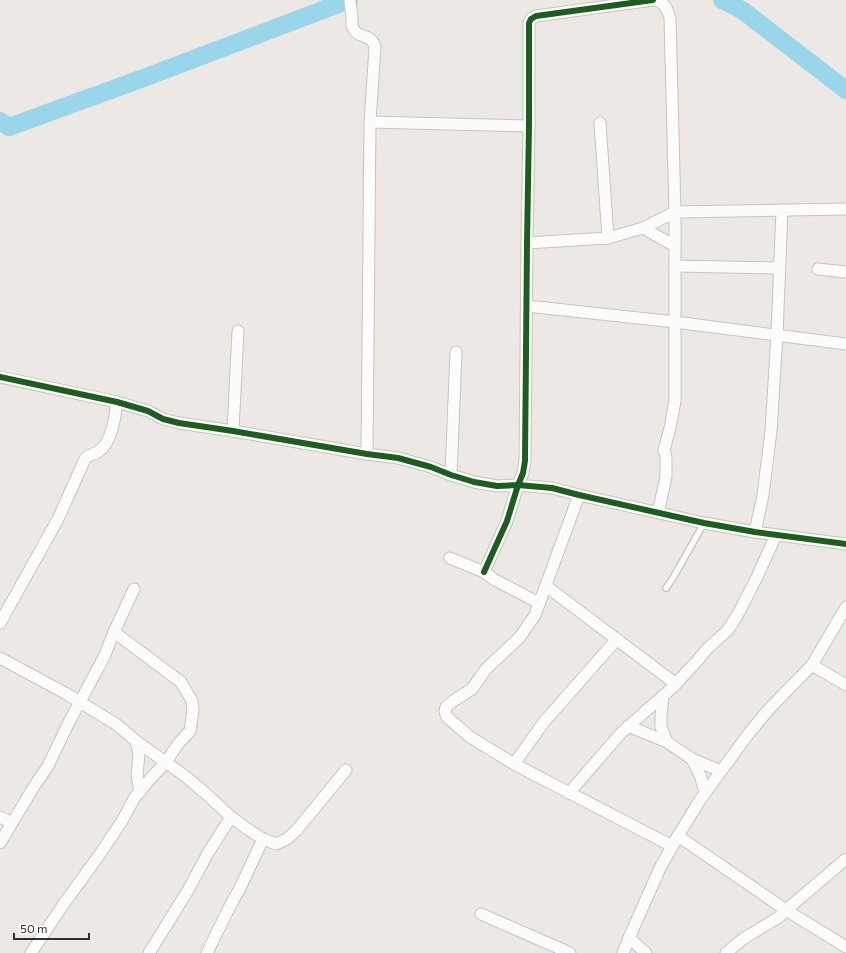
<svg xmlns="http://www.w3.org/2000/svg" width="846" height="953" font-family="Commissioner,sans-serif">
  <rect width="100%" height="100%" fill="#ece8e4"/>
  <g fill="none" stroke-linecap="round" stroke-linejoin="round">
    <g stroke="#99d6ec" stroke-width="18">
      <polyline points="722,0 742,10 846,90"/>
      <polyline points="0,121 9,127 149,76 349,0"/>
    </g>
    <g stroke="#c5c4c5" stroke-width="8">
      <polyline id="lane" points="666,588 673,578 704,523"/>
    </g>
    <g stroke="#c5c4c5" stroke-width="13">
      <g id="street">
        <path d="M 350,0 C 350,5 351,10 352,16 C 352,20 351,25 353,28 C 358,40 372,32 375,48 L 370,122 L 367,454"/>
        <path d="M 655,0 C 665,2 667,9 670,18 L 675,212 L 675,401 L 670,428 L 664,450 L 666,457 L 666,477 L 658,513"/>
        <polyline points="370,122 529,126"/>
        <polyline points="600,123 608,238"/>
        <polyline points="643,228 675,246"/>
        <polyline points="527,243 608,238 643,228 675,212 846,209"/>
        <polyline points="675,266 779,268"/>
        <polyline points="818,269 846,272"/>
        <polyline points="527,306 675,322 846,344"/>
        <polyline points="0,377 117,402 148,411 163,419 179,423 233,431 367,454 398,458 431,467 451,475 474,482 497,486 518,485 552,488 579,495 704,523 755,532 846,544"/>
        <polyline points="233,431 238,331"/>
        <polyline points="451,475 456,352"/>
        <polyline points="579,495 535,615 520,637 486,669 472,689 453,701 446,707 445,712 447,717 470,737 514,764 672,846"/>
        <polyline points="755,532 763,495 771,431 777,335 782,210"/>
        <polyline points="450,558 484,572 495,580 539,603"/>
        <polyline points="484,572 507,521 518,485 523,473 525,461 527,243 529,126 529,23 531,19 536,16 653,0"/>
        <polyline points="546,586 676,684"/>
        <path d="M 0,623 L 58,519 L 85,459 C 91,453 92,455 98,452 C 112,443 115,417 117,402"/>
        <polyline points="0,658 65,693 116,724 136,741 185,776 204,792 231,817 246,828 263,839 276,844 287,839 296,831 346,770"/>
        <polyline points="812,665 846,685"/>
        <polyline points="663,696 661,716 661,727 667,742"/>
        <polyline points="628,726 667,742 692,759 721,771"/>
        <polyline points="136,741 139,753 137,775 140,792"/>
        <polyline points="692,759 700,775 705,792"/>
        <polyline points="514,764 544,722 617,639"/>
        <polyline points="569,793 621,733 673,687 697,661 707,649 728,630 738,614 757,577 776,535"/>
        <polyline points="0,817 12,823"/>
        <polyline points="678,836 786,910 846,947"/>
        <polyline points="0,843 35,785 48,766 68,724 104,657 114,632 134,589"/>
        <polyline points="481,914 570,953"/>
        <polyline points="629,938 646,953"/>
        <polyline points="31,953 63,905 100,854 122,821 135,797 151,778 166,762 178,744 190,731 193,710 192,701 181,682 114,632"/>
        <polyline points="149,953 187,892 208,853 231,817"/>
        <polyline points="207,953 230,906 240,888 263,839"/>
        <polyline points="623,953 629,938 660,868 678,836 700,800 749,733 770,708 812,665 846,607"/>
        <polyline points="726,953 743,939 779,917 786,910 846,859"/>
      </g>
    </g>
    <use href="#lane" stroke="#fcfcfb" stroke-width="5.5"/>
    <use href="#street" stroke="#fcfcfb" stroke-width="11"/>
    <g stroke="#fff" stroke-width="8">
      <g id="cycleway">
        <polyline points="0,377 117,402 148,411 163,419 179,423 233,431 367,454 398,458 431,467 451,475 474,482 497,486 518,485 552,488 579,495 704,523 755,532 846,544"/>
        <polyline points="484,572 507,521 518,485 523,473 525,461 527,243 529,126 529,23 531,19 536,16 653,0"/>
      </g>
    </g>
    <use href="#cycleway" stroke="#1b5e20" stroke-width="6"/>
  </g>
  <path d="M14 933v6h75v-6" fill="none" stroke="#2e2e2e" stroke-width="2"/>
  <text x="20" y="933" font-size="12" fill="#2e2e2e" stroke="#ffffff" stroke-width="3" paint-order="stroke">50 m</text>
</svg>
